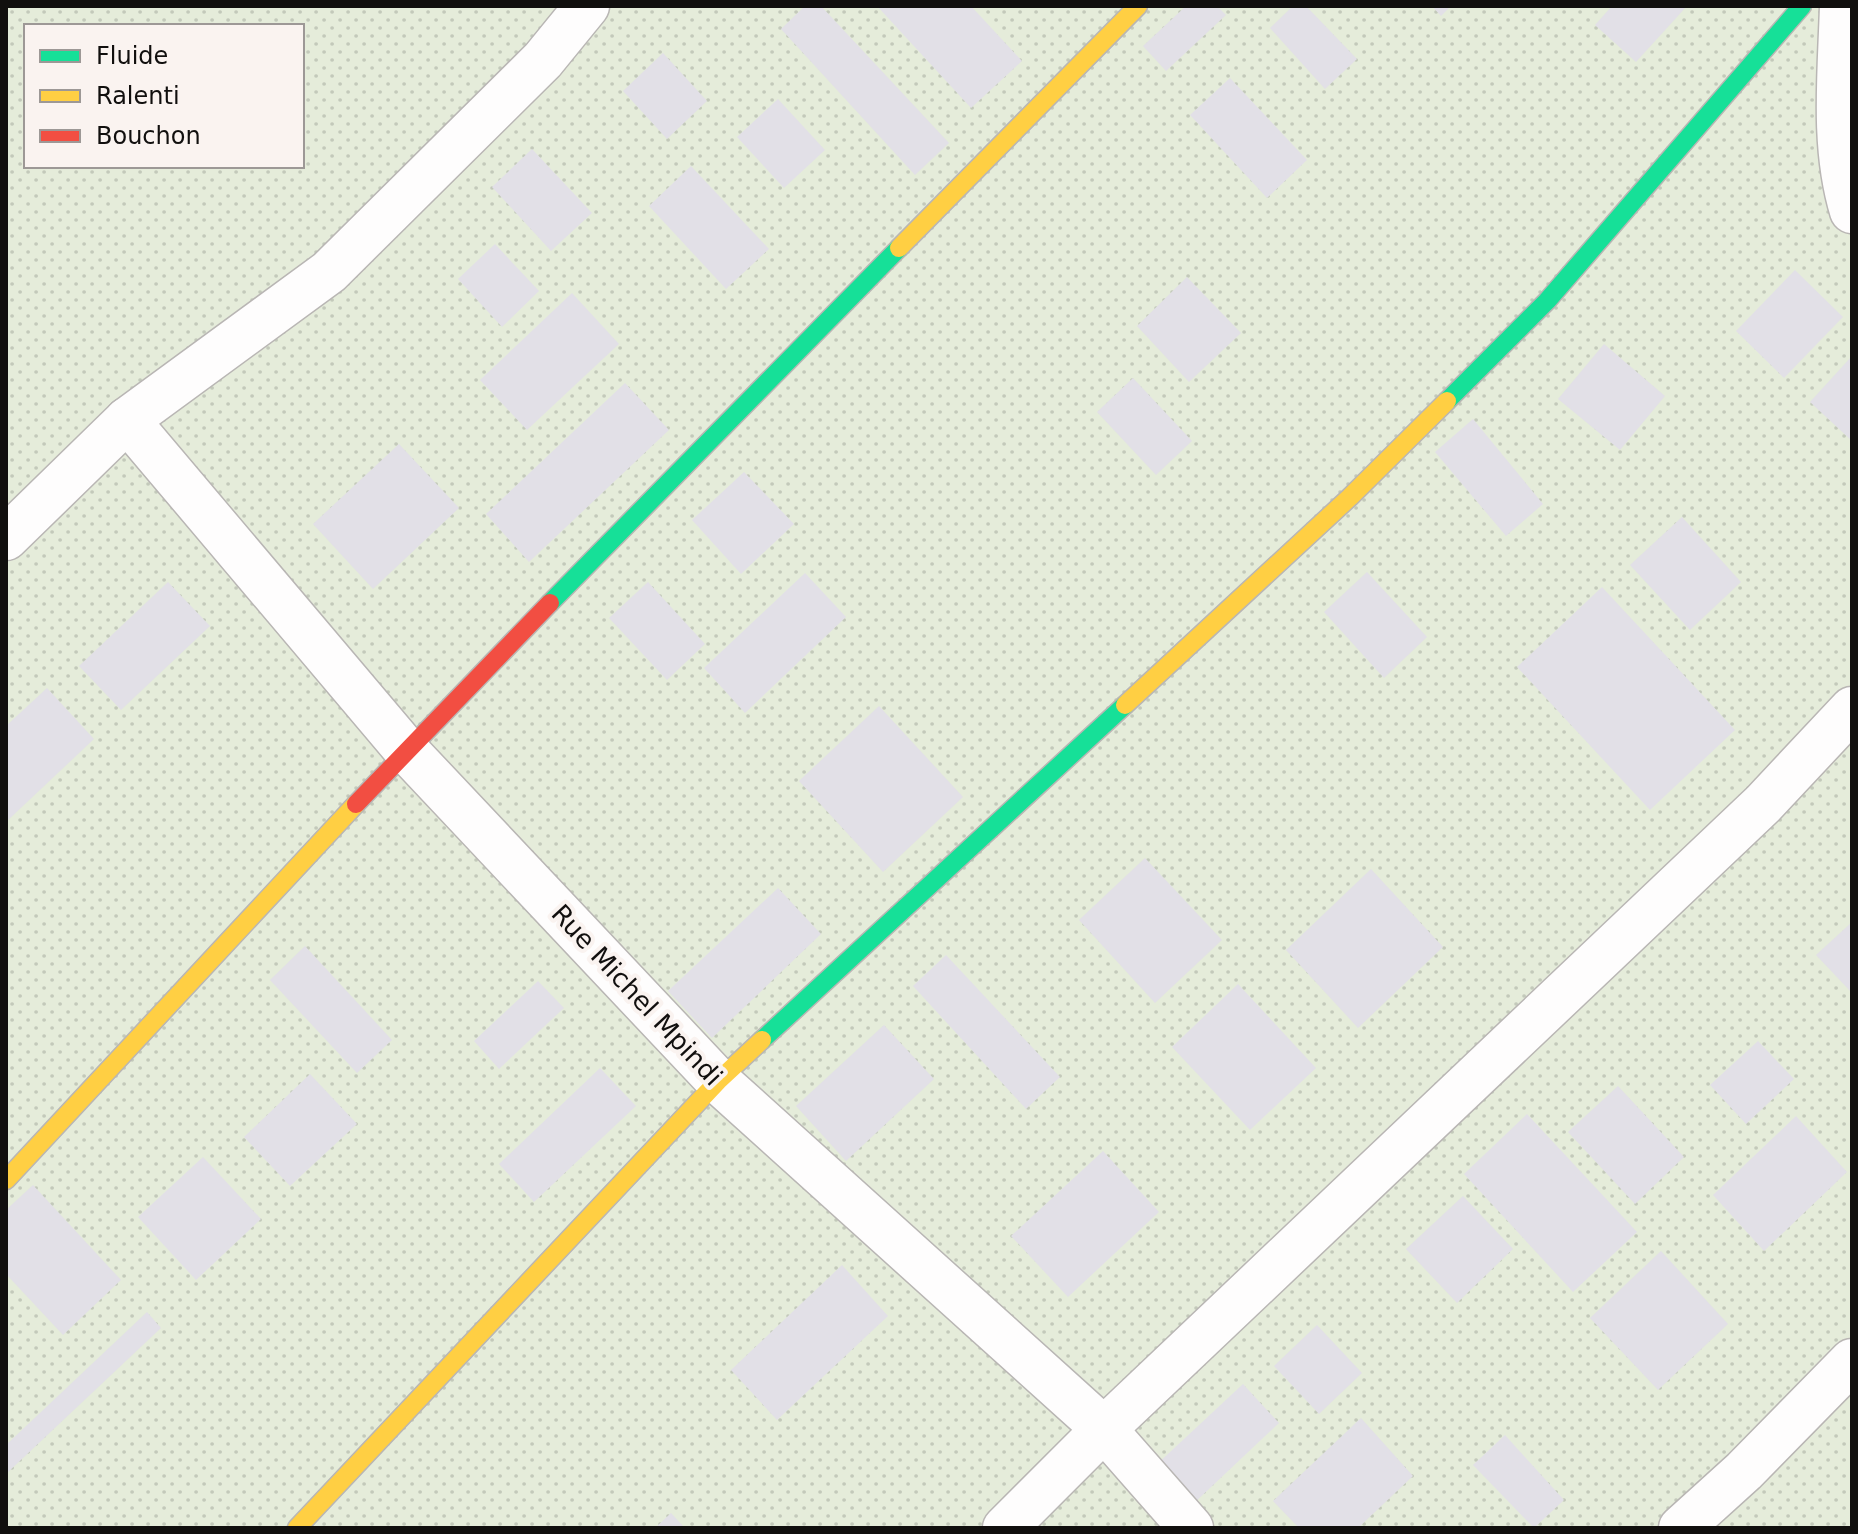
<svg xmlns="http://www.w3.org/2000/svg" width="1858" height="1534" font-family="'DejaVu Sans',sans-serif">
  <defs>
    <pattern id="grass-dots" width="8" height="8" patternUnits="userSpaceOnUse" patternTransform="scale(2)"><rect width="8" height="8" fill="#e5ecda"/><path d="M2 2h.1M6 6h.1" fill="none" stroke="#c3c9ba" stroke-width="1.8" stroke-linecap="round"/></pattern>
  </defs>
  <rect width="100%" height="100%" fill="#f8f4f2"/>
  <path fill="url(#grass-dots)" fill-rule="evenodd" d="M 6,6 L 1852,6 L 1852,1528 L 6,1528 ZM 26,26 L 302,26 L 302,166 L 26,166 Z"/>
  <g fill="#e2e0e7">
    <polygon points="805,6 821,6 949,143 915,175 781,29"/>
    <polygon points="877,6 971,6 1022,61 971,108"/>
    <polygon points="1186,6 1217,6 1226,15 1166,71 1143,46"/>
    <polygon points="1293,6 1306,6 1357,59 1325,89 1270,28"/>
    <polygon points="1432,6 1451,6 1441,16"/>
    <polygon points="1612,6 1687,6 1636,62 1595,25"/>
    <polygon points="663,53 707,101 667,139 623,91"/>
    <polygon points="1230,78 1307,160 1267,198 1190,115"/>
    <polygon points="778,99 825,150 784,188 737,137"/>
    <polygon points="532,149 592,213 551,251 492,187"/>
    <polygon points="691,166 769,249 726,289 649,206"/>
    <polygon points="495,244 539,291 502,327 458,279"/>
    <polygon points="1795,270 1843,317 1784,378 1736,331"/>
    <polygon points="1187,277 1241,333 1189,382 1137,326"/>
    <polygon points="572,293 619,344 527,430 480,380"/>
    <polygon points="1604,344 1665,396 1620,450 1558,399"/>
    <polygon points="1852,356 1852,441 1810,402"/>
    <polygon points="1133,378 1192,441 1156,475 1097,412"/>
    <polygon points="625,383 669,430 529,562 486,514"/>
    <polygon points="1473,419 1543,504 1506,536 1435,452"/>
    <polygon points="399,444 459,508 373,589 313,524"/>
    <polygon points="744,472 794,524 741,574 692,520"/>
    <polygon points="1682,517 1741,582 1690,630 1630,565"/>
    <polygon points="1367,572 1427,637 1384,678 1324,612"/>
    <polygon points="805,573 846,617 745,713 704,668"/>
    <polygon points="168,582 210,626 121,710 79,666"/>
    <polygon points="648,582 705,644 667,680 609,618"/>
    <polygon points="1602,587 1735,730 1650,810 1517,667"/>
    <polygon points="47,688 94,739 6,822 6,726"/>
    <polygon points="879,706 963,797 883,872 799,781"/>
    <polygon points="1145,858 1222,940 1155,1003 1079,920"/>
    <polygon points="1371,869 1443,947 1358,1028 1286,950"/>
    <polygon points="778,888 821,934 712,1038 668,991"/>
    <polygon points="1852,922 1852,993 1816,955"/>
    <polygon points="305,946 392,1040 357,1073 270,980"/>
    <polygon points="946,955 1060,1077 1026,1109 913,986"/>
    <polygon points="538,981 564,1008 499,1069 474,1041"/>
    <polygon points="1238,984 1316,1068 1250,1130 1172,1047"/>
    <polygon points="884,1025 934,1079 846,1161 796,1106"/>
    <polygon points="1758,1041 1794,1079 1746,1124 1710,1085"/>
    <polygon points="600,1068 636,1106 534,1202 499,1164"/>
    <polygon points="310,1074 357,1124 290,1186 244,1137"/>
    <polygon points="1618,1086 1684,1157 1635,1204 1568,1132"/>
    <polygon points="1527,1114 1637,1232 1573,1292 1464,1174"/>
    <polygon points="1796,1116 1847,1172 1764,1251 1713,1195"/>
    <polygon points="1103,1151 1159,1212 1068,1297 1011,1236"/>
    <polygon points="203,1157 261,1219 196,1280 138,1217"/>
    <polygon points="33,1185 121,1280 63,1335 6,1274 6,1210"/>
    <polygon points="1463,1196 1513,1249 1457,1303 1406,1249"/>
    <polygon points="1661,1251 1728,1324 1658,1390 1590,1318"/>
    <polygon points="842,1265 888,1316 777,1420 731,1370"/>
    <polygon points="147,1312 161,1328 6,1474 6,1445"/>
    <polygon points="1317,1325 1362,1373 1319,1414 1274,1366"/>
    <polygon points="1243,1384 1279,1423 1191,1506 1154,1467"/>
    <polygon points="1361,1418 1413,1476 1358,1528 1299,1528 1273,1501"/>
    <polygon points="1505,1435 1564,1500 1534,1528 1473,1465"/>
    <polygon points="671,1513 685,1528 655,1528"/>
  </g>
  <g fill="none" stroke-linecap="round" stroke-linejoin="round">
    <g stroke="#b9b6b4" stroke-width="47">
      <g id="street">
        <path d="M 1842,6 C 1840,73 1832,146 1852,211"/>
        <polyline points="127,420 406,750 718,1081 1104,1429 1191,1528"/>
        <polyline points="6,538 127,420 329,272 543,60 587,6"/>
        <polyline points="1005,1528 1104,1429 1763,804 1852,709"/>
        <polyline points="1681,1528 1744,1471 1852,1361"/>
      </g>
    </g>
    <g stroke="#b9b6b4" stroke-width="21">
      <g id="fast">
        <polyline points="1447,401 1547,301 1802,6"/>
        <polyline points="550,603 899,248"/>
        <polyline points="762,1040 1125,705"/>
      </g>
    </g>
    <g stroke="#b9b6b4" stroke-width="21">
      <g id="slow">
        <polyline points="899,248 1138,6"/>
        <polyline points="1125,705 1350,497 1447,401"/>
        <polyline points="6,1180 356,804"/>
        <polyline points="297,1528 718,1081 762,1040"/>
      </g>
    </g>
    <g stroke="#b9b6b4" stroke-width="21">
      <polyline id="jam" points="356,804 550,603"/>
    </g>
    <use href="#street" stroke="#fefdfd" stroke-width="44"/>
    <use href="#fast" stroke="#16e098" stroke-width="18"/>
    <use href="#slow" stroke="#ffcf43" stroke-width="18"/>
    <use href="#jam" stroke="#f24e42" stroke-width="18"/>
  </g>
  <g text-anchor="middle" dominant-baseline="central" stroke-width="8" stroke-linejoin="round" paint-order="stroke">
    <g font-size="26" fill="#110f0e" stroke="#faf3f0">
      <text transform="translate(637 995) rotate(47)">Rue Michel Mpindi</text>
    </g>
  </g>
  <rect width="1858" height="1534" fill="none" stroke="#110f0e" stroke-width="16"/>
  <rect x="24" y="24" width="280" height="144" fill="#faf3f0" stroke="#9d9896" stroke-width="2"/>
  <rect x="40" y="50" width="40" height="12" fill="#16e098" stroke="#9d9896" stroke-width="2"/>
  <text x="96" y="64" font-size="24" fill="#110f0e">Fluide</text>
  <rect x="40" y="90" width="40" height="12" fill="#ffcf43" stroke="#9d9896" stroke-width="2"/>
  <text x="96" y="104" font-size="24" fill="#110f0e">Ralenti</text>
  <rect x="40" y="130" width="40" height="12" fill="#f24e42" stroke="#9d9896" stroke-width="2"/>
  <text x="96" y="144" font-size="24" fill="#110f0e">Bouchon</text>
</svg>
